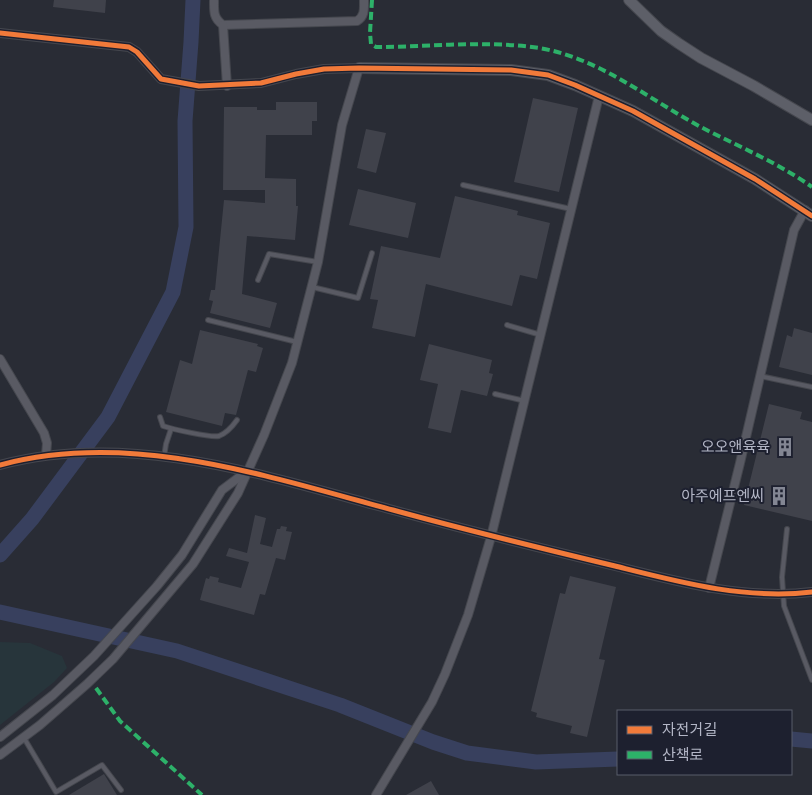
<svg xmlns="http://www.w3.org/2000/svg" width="812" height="795" font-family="Cabin,'Noto Sans KR',sans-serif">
  <rect width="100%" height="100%" fill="#292c35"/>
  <polygon fill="#27353b" points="0,642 30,643 62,656 67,668 54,682 0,725"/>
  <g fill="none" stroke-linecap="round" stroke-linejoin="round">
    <g stroke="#38405e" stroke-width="15">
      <polyline points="0,555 32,519 108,417 173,292 186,227 185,121 191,42 193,0"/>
      <polyline points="0,612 177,651 340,705 433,742 467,753 536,762 618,759"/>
      <polyline points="791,739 812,741"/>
    </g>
  </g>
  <g fill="#40424b">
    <polygon points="54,0 106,0 105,13 53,7"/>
    <polygon points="533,98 578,108 559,192 514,182"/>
    <polygon points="276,102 317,102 317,121 312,121 312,135 266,135 265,178 296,179 296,206 298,206 295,240 247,236 242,294 277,303 270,328 210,313 213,301 209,300 211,290 215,290 224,200 265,203 265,190 223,190 224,107 257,107 257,110 276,110"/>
    <polygon points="366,129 386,133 376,173 357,168"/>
    <polygon points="358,189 416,203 408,238 349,225"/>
    <polygon points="455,196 518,211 517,215 550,223 537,279 520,275 512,306 426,284 415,337 372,328 378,300 370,299 381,246 440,258"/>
    <polygon points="794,328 812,333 812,375 779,367 787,335 792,337"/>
    <polygon points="200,330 258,344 257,346 263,348 256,372 248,370 236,415 225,413 222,426 166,412 180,360 192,364"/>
    <polygon points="429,344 492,360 489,373 493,374 487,396 461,390 451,433 428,428 438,384 420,380"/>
    <polygon points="769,404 802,412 800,419 812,422 812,521 744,505"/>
    <polygon points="255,515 266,518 260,544 272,547 277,529 280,529 281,526 287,527 286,531 292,532 285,560 276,558 265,595 260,594 254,615 200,600 206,578 209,579 210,576 219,578 218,582 241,588 249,562 226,556 229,548 247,553"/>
    <polygon points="570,576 616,587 599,659 605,660 587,737 570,733 572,726 536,717 537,713 531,711 560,593 565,594"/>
    <polygon points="104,774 117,795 69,795"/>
    <polygon points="431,781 439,795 406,795"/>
  </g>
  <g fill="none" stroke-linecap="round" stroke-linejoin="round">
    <g stroke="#45474e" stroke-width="6">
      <g id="lane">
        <polyline points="463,185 571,209"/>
        <polyline points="258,280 269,254 318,262"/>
        <polyline points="312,287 358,298 372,253"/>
        <polyline points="208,320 297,342"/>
        <polyline points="507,325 541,335"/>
        <polyline points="760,376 812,387"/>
        <polyline points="495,394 525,401"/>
        <path d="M 160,417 L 163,426 C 172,429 211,438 219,436 C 227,433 232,427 237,420"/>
        <polyline points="164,457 166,444 171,429"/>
        <polyline points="787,529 782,577 784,606 812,680"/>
        <polyline points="24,738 56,792 102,765 121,790"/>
      </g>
    </g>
    <g stroke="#45474e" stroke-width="10">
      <g id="street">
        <path d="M 214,0 C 214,11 213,18 223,25 L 357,21 C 365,16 364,9 364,0"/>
        <polyline points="223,25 227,86"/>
        <polyline points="0,33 129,47 137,52 161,79 199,86 261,83 296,74 324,69 359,68 342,125 318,262 292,363 264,435 238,493 193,564 113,659 87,684 40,725 0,755"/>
        <polyline points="0,359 44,433 47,443 46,455"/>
        <path d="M 0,465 C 131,430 266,476 393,510 C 466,530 540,548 615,566 C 679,582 745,600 812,592"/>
        <polyline points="709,588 740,463 794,230 805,210"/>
        <polyline points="0,737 53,695 94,656 157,586 182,555 222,490 246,472"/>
        <polyline points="376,795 432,702 445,674 468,615 491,537 599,96"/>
      </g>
    </g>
    <g stroke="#45474e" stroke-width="12">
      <g id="secondary">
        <polyline points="629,0 661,31 678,43 701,58 754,86 812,120"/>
        <polyline points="359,68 511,70 548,75 575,85 633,111 755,179 812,216"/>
      </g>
    </g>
    <use href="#lane" stroke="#595a63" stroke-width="4"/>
    <use href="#street" stroke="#595a63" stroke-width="8"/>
    <use href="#secondary" stroke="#5d5f68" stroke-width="10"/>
    <g stroke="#2db169" stroke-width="4" stroke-dasharray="8 4" stroke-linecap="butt">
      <path d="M 372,0 L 370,33 L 371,44 L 376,47 C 430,47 485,40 539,48 C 599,58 647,98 699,126 C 737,146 777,162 812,187"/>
      <polyline points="96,688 120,721 202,795"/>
    </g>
    <g stroke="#1d202f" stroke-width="8">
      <g id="cycleway">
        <polyline points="0,33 129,47 137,52 161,79 199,86 261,83 296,74 324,69 359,68 511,70 548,75 575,85 633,111 755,179 812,216"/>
        <path d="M 0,465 C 131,430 266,476 393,510 C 466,530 540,548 615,566 C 679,582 745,600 812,592"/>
      </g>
    </g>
    <use href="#cycleway" stroke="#f17a3a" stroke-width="5"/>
  </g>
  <defs>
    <g id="building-bare" transform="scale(1.5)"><path d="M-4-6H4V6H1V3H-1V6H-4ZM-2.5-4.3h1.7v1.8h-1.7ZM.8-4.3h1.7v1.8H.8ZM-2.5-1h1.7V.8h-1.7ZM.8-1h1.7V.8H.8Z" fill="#838693" stroke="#1d202f" stroke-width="2.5" paint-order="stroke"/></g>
  </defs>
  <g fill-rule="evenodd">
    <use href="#building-bare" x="785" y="447"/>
    <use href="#building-bare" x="779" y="496"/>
  </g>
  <g text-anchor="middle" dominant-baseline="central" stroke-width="4" stroke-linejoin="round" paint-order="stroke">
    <g font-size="15" fill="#b3b6c6" stroke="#1d202f" text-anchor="end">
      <text x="770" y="447">오오앤육육</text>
      <text x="764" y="496">아주에프엔씨</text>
    </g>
  </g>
  <rect x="617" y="710" width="175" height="65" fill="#1d202f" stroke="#595c6b"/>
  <rect x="627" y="726" width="25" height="8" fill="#f17a3a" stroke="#595c6b"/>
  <text x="662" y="735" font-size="15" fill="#b3b6c6">자전거길</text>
  <rect x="627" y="751" width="25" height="8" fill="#2db169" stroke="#595c6b"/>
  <text x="662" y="760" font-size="15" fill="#b3b6c6">산책로</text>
</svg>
